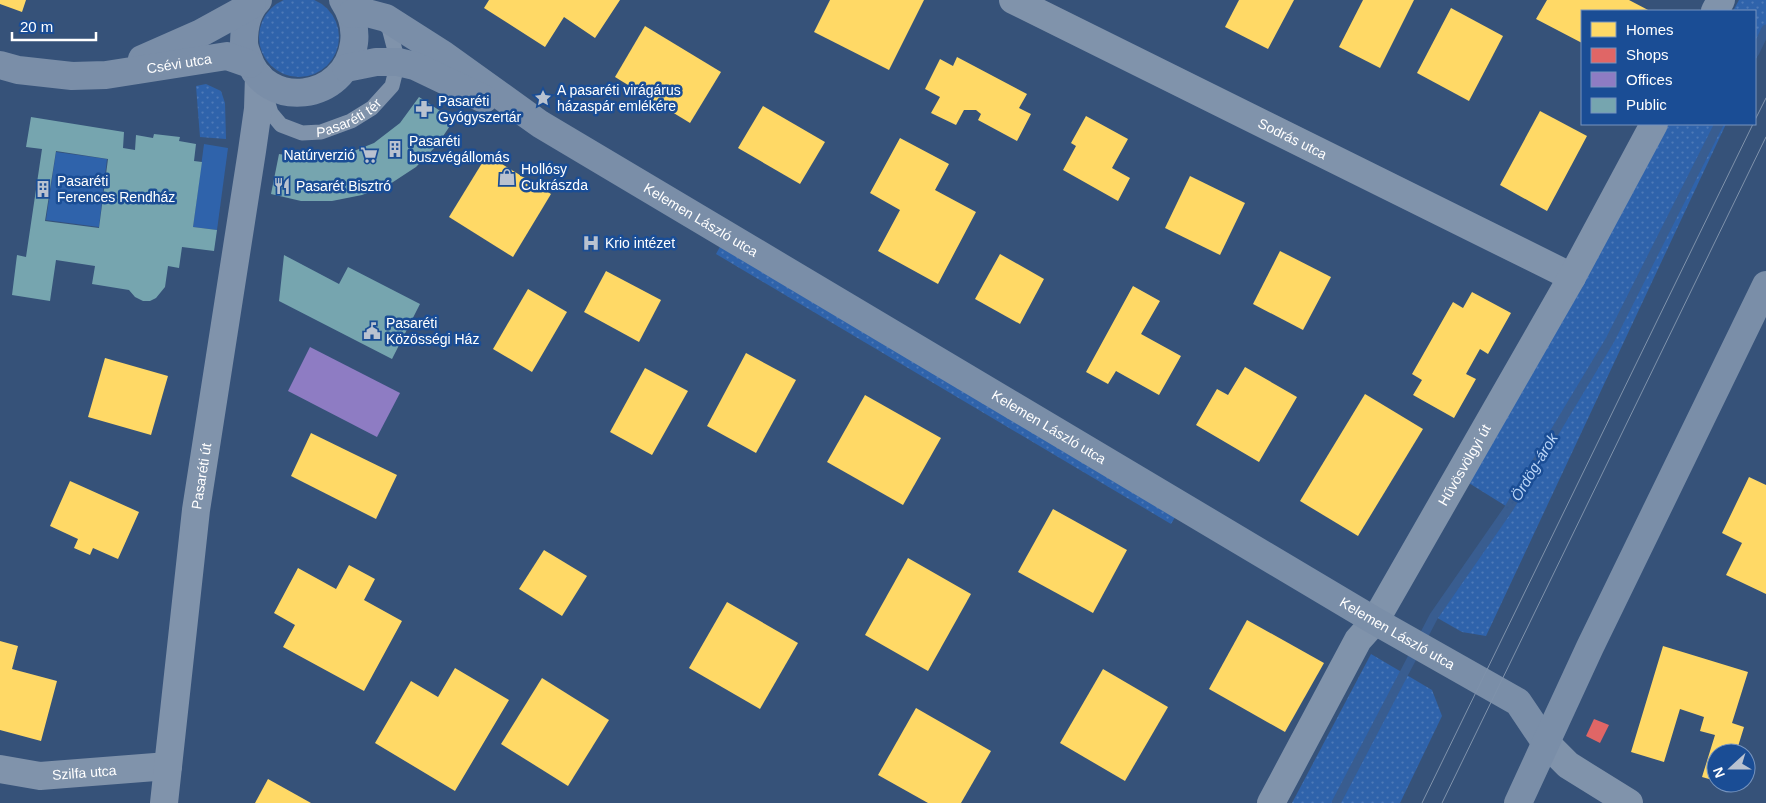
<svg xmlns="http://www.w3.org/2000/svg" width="1766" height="803" font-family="Arial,sans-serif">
  <defs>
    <pattern id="grass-dots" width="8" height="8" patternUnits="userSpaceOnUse" patternTransform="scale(1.25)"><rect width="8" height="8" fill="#2f63ab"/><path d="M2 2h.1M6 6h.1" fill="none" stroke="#4e7ab8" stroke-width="1.8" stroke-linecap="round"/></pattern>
  </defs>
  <rect width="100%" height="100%" fill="#365279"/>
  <g fill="url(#grass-dots)">
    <circle cx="299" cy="37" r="40"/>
    <polygon points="1739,0 1766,0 1766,37 1755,61 1755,11 1733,11"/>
    <polygon points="206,84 221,91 225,103 226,139 200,137 196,86"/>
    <polygon points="1669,124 1726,124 1486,636 1462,632 1434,616 1509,508 1464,480"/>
    <polygon points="722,243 1177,514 1171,524 716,254"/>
    <polygon points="1371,654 1432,690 1442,716 1400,803 1292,803"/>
  </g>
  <g fill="#2f63ab">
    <polygon points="204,144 228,148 217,230 193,227"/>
    <polygon points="56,152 107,159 99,227 46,220"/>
  </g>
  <g fill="#ffd966">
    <polygon points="0,0 26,0 22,12 0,4"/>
    <polygon points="489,0 620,0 595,38 564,17 545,47 484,8"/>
    <polygon points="830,0 924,0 889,70 814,32"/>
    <polygon points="1239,0 1294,0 1268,49 1225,27"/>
    <polygon points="1363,0 1414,0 1380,68 1339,47"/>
    <polygon points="1547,0 1629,0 1650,11 1582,11 1582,43 1536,19"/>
    <polygon points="1451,8 1503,36 1469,101 1417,73"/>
    <polygon points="645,26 721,72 690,123 615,77"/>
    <polygon points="957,57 1027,94 1019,108 1031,114 1017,141 978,120 981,114 976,110 964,110 956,125 931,113 940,97 925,89 940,59 953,66"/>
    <polygon points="763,106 825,142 800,184 738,148"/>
    <polygon points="1540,111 1587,136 1547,211 1500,185"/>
    <polygon points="1086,116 1128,139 1112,168 1130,178 1118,201 1063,170 1076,146 1071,143"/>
    <polygon points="900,138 949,164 935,190 976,212 938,284 878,251 900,210 870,193"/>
    <polygon points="487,155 551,194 513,257 449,217"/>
    <polygon points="1190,176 1245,203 1220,255 1165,228"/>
    <polygon points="1280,251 1331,277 1303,330 1253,304"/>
    <polygon points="1000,254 1044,279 1020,324 975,299"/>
    <polygon points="606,271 661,300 639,342 584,312"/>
    <polygon points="1133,286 1160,301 1141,334 1181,356 1159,395 1116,371 1108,384 1086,372"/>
    <polygon points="528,289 567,312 532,372 493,349"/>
    <polygon points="1472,292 1511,313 1488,354 1480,349 1466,374 1476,379 1454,418 1413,395 1422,380 1412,374 1453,302 1463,308"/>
    <polygon points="746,353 796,380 756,453 707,426"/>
    <polygon points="105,358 168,376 151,435 88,417"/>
    <polygon points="1245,367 1297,397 1259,462 1196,425 1217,389 1228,395"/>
    <polygon points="645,368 688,391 652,455 610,432"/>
    <polygon points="1365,394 1423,429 1358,536 1300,501"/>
    <polygon points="865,395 941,438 903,505 827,462"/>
    <polygon points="311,433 397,475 376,519 291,476"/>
    <polygon points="1749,477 1766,485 1766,594 1726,575 1742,543 1722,533"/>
    <polygon points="70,481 139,512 118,559 93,548 90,555 74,548 78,539 50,526"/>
    <polygon points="1053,509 1127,550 1093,613 1018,572"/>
    <polygon points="544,550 587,576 562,616 519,589"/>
    <polygon points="908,558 971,594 928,671 865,635"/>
    <polygon points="349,565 375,579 364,600 402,621 364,691 283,647 295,625 274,613 298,568 336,589"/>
    <polygon points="727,602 798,643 760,709 689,668"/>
    <polygon points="1247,620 1324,663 1285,732 1209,689"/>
    <polygon points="0,641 18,646 12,669 57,681 41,741 0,730"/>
    <polygon points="1663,646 1748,672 1732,723 1744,727 1736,753 1716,753 1716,781 1702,777 1715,735 1700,731 1704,717 1680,709 1664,762 1631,752"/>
    <polygon points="455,668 509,700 455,791 375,743 411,681 438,697"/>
    <polygon points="1103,669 1168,707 1125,781 1060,743"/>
    <polygon points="542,678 609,720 568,786 501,744"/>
    <polygon points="916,708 991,751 961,803 928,803 878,775"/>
    <polygon points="268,779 311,803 255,803"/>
  </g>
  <polygon fill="#e06666" points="1594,719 1609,725 1600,743 1586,736"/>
  <polygon fill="#8e7cc3" points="310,347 400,393 377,437 288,391"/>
  <g fill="#76a5af" fill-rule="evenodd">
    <polygon points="419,97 454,120 437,145 416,167 390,184 362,195 332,201 301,201 271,194 279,154 311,159 344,155 374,143 400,123"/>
    <path d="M 31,117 L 124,132 L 123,148 L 135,150 L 136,135 L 153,138 L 154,134 L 180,137 L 179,141 L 196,144 L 194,161 L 202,162 L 193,227 L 217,230 L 214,251 L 182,247 L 179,268 L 168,266 L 165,287 L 156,298 L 150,301 L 143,301 L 135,297 L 129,290 L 92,284 L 95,266 L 56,260 L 50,301 L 12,295 L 17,255 L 26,257 L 42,149 L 26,147 ZM 56,151 L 108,159 L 99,228 L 45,221 Z"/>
    <polygon points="284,255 339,284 348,267 420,304 392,359 279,301"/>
  </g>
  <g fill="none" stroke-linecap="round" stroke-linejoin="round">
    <g stroke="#395d90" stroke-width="9">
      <polyline points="1755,52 1766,29"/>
      <polyline points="1336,803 1434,616 1509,508 1610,340 1719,124"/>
    </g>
    <path stroke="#8093ab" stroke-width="15" id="s1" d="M 265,94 L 271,113 L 281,125 L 302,133 L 321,132 L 351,121 L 372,108 L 392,86 L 398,62 L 387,20"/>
    <g stroke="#8093ab" stroke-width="28">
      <path id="s2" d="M 1013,0 L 1572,277"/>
      <polyline points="1715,11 1721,0"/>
      <polyline points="1545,742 1568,765 1629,803"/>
      <path id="s3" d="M 0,769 L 40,776 L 168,766"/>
      <path id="s4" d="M 164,803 L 196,510 L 252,151 L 258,109 L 259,76"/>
      <path id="s5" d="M 1271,803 L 1358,640 L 1375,621 L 1572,277 L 1654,124"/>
    </g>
    <g stroke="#7a8ea8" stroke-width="28">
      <path d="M 258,0 C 247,11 244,27 244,42 C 244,47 246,52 248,57 C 264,110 346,103 354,43 C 356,28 351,12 343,0"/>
      <path id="s6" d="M 351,14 L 367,13 L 386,18 L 444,55 L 540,124 L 1375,621 L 1518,702 L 1545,742"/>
      <polyline points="142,59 201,33 252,5"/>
      <path id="s7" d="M 0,65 L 18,70 L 72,76 L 106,75 L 227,56 L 250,64"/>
      <polyline points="346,68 376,62 398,62 415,66 484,99"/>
      <polyline points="1518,803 1590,647 1766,285"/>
    </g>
    <g stroke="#7f92ab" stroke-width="1">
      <polyline points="1755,120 1766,98"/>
      <polyline points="1422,803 1753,124"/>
      <polyline points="1442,803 1766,137"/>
    </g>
  </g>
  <defs>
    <g id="sight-bare" transform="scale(1.35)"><path d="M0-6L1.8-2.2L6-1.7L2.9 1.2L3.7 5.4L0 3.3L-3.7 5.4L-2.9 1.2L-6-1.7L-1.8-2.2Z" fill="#b9c2d0" stroke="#1a4d95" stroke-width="2.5" paint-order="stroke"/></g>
    <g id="pharmacy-bare" transform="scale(1.35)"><path d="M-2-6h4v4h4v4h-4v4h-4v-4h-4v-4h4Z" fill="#b9c2d0" stroke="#1a4d95" stroke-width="2.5" paint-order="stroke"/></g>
    <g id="building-bare" transform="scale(1.35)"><path d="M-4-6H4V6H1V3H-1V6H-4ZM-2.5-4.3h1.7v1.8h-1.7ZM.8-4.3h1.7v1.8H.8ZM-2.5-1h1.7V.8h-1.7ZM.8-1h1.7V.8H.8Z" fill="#b9c2d0" stroke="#1a4d95" stroke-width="2.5" paint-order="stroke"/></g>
    <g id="supermarket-bare" transform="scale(1.35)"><path d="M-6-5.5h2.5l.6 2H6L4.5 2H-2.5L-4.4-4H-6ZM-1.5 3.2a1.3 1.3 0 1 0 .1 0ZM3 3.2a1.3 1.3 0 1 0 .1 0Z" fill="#b9c2d0" stroke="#1a4d95" stroke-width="2.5" paint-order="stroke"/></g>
    <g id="shop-bare" transform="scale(1.35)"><path d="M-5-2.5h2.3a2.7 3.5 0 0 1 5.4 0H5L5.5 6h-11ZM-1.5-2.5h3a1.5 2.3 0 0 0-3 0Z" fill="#b9c2d0" stroke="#1a4d95" stroke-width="2.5" paint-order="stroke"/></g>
    <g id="restaurant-bare" transform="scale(1.35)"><path d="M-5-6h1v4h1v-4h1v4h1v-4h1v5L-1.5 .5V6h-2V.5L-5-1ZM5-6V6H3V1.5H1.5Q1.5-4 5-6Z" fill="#b9c2d0" stroke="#1a4d95" stroke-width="2.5" paint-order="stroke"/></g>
    <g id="hospital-bare" transform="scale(1.35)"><path d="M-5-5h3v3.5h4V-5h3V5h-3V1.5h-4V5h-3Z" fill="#b9c2d0" stroke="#1a4d95" stroke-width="2.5" paint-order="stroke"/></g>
    <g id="civic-bare" transform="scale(1.35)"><path d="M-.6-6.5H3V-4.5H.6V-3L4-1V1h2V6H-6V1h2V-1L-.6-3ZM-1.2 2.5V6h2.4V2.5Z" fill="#b9c2d0" stroke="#1a4d95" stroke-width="2.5" paint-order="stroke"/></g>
  </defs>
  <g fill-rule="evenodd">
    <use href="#sight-bare" x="543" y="98"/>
    <use href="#pharmacy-bare" x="424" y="109"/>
    <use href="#building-bare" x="395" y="149"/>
    <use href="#supermarket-bare" x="369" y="155"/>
    <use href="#shop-bare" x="507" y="177"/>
    <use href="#restaurant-bare" x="282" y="186"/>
    <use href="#building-bare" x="43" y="189"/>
    <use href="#hospital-bare" x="591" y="243"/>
    <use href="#civic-bare" x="372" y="331"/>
  </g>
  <g text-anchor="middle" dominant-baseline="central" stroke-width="5" stroke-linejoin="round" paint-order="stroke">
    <g font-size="14" fill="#fff" stroke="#1a4d95">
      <text stroke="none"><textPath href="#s7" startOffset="181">Csévi utca</textPath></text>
      <text stroke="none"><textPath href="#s1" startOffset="108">Pasaréti tér</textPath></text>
      <text stroke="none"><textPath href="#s2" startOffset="312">Sodrás utca</textPath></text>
      <text stroke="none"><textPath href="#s6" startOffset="410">Kelemen László utca</textPath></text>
      <text stroke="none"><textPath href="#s6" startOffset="815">Kelemen László utca</textPath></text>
      <text stroke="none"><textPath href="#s5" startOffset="390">Hűvösvölgyi út</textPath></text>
      <text stroke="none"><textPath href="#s4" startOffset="329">Pasaréti út</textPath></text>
      <text stroke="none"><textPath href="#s6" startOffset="1220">Kelemen László utca</textPath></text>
      <text stroke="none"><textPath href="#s3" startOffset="85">Szilfa utca</textPath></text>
    </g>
    <g font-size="14" fill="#fff" stroke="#1a4d95" text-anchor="start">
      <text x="557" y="90">A pasaréti virágárus<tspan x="557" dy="16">házaspár emlékére</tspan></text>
      <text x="438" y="101">Pasaréti<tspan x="438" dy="16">Gyógyszertár</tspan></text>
      <text x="409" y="141">Pasaréti<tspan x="409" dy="16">buszvégállomás</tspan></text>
      <text x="355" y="155" text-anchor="end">Natúrverzió</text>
      <text x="521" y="169">Hollósy<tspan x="521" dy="16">Cukrászda</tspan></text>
      <text x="57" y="181">Pasaréti<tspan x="57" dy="16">Ferences Rendház</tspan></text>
      <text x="296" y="186">Pasarét Bisztró</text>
      <text x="605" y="243">Krio intézet</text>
      <text x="386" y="323">Pasaréti<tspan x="386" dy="16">Közösségi Ház</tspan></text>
    </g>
    <g font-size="15" font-style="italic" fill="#b9d4f6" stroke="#1a4d95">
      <text transform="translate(1534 467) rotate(-59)">Ördög-árok</text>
    </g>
  </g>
  <rect x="1581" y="10" width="175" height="115" fill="#1a4d95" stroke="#7694bf"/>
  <rect x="1591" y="22" width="25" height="15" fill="#ffd966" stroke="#7694bf"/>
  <text x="1626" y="35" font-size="15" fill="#ffffff">Homes</text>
  <rect x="1591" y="48" width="25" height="15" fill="#e06666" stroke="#7694bf"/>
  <text x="1626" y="60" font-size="15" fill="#ffffff">Shops</text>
  <rect x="1591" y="72" width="25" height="15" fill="#8e7cc3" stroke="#7694bf"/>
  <text x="1626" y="85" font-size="15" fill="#ffffff">Offices</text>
  <rect x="1591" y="98" width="25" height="15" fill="#76a5af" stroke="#7694bf"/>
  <text x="1626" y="110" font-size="15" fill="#ffffff">Public</text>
  <g transform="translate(1731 768) rotate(249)"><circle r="24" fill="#1a4d95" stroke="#7694bf"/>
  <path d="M0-4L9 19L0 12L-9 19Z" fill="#b9c2d0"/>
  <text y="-8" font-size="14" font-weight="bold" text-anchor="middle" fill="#ffffff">N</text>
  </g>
  <path d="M12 32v8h84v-8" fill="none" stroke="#ffffff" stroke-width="2.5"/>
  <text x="20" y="32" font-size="15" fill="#ffffff" stroke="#1a4d95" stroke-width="4" paint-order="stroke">20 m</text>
</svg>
